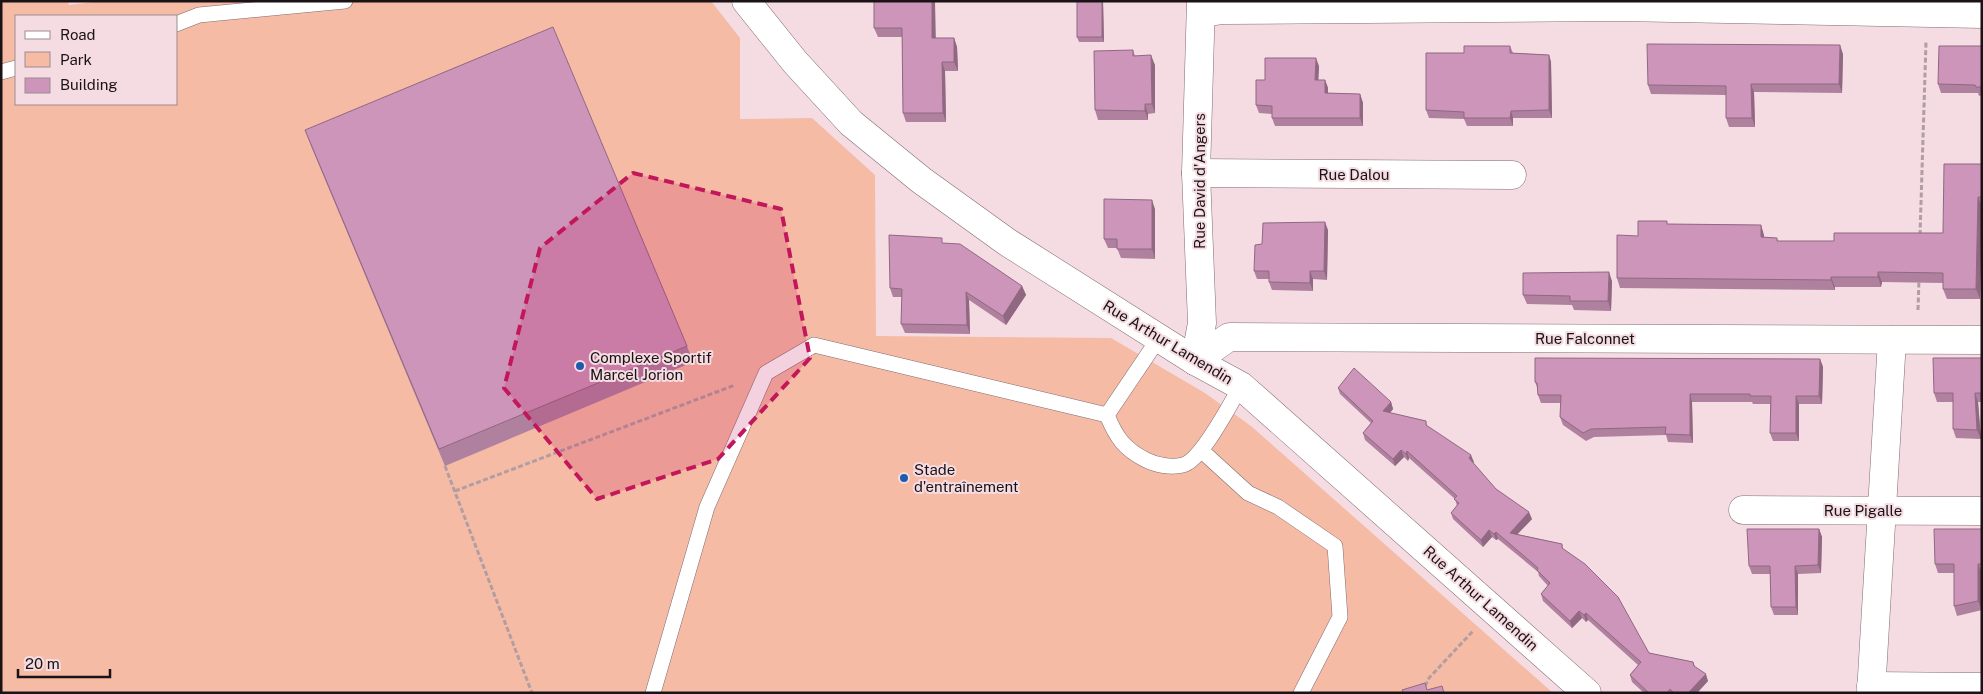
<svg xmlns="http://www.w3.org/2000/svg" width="1983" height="694" font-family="'Public Sans',sans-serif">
  <rect width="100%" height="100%" fill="#f4dce2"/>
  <path fill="#f6bba4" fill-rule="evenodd" d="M 1,1 L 68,1 L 69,5 L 102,1 L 711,1 L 740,38 L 740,119 L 812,118 L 875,175 L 876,336 L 1111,338 L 1205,393 L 1251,426 L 1553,693 L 1,693 ZM 16,16 L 176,16 L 176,104 L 16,104 Z"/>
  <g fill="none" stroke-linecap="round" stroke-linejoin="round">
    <g stroke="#806b70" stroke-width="16">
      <g id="lane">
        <polyline points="176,24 199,15 345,1"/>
        <polyline points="1,72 16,68"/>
        <path d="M 1159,338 L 1107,415 C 1116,437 1124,449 1146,460 C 1156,465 1171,468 1183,465 C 1202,460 1230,404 1241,386"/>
        <polyline points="1202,451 1248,493 1278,507 1335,546 1340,617 1301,693"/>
        <polyline points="653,693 707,507 766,373 814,345 1107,415"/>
      </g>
    </g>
    <g stroke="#806b70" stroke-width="29">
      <g id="street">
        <polyline points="746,1 795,62 851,123 921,180 1007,242 1195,361 1241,386 1587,693"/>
        <polyline points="1202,13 1223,10 1619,7 1982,14"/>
        <polyline points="1196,173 1512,175"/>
        <polyline points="1195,361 1229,337 1982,340"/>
        <polyline points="1195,361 1202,323 1196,173 1201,1"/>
        <polyline points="1743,510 1982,511"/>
        <polyline points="1871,686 1982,687"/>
        <polyline points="1871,693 1892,340"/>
      </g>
    </g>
    <g stroke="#b19ea2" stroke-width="3" stroke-dasharray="5 2.5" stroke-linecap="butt">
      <polyline points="1920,235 1926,42"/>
      <polyline points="1918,310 1919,279"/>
      <polyline points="445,466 532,693"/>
      <polyline points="455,491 735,385"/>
      <polyline points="1422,693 1429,678 1473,631"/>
    </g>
    <use href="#lane" stroke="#fff" stroke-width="15"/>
    <use href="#street" stroke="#fff" stroke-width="28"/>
  </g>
  <g fill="#b0809f">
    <polygon points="874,1 935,1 935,38 954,38 957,47 958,71 945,71 946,122 906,122 903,113 902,37 878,37 874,28"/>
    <polygon points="1077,1 1103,1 1104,42 1079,42 1077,37"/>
    <polygon points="1510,46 1513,53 1549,55 1551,62 1552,118 1513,118 1513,126 1467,126 1464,119 1429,118 1426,110 1464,53"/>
    <polygon points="1982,46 1982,95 1979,96 1978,93 1941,93 1938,84"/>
    <polygon points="1133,50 1135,56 1155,65 1155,113 1148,114 1148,120 1098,120 1095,110"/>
    <polygon points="1843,54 1842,93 1754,92 1755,127 1729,127 1726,118 1726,95 1651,94 1648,85"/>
    <polygon points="1319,66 1318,80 1325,80 1328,88 1328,93 1360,94 1363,103 1363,126 1275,126 1272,118 1272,114 1259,113 1256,105 1265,80"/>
    <polygon points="305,130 687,346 693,362 445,466 311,146"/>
    <polygon points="1982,164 1980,299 1947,299 1943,289 1943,283 1882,282 1881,287 1835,287 1835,290 1620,288 1617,278 1638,236 1668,224 1761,225 1764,237 1777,238 1778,241 1834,241 1943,233"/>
    <polygon points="1155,209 1155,259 1121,258 1117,248 1108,248 1104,239"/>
    <polygon points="1328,230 1327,280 1313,279 1313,291 1272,290 1269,282 1269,279 1257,279 1254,271 1262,244"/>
    <polygon points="944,243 1022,286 1026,295 1006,325 969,300 970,334 905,333 901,324 902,297 893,297 890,288"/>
    <polygon points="1612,281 1611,311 1574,310 1572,305 1527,304 1523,295"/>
    <polygon points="1982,358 1982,402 1978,402 1981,439 1956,438 1953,429 1953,402 1937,402 1934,393"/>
    <polygon points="1820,359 1823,367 1822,404 1799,404 1799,441 1773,441 1770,433 1770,404 1753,404 1752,402 1692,402 1693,443 1668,442 1666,435 1594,437 1586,441 1563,425 1560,417 1561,403 1541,403 1538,395 1538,389 1535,382"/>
    <polygon points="1338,388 1391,402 1393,409 1390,413 1426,421 1427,426 1474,462 1473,463 1496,489 1532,519 1517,534 1562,544 1563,549 1649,653 1693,662 1695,667 1708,681 1697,693 1644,693 1632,682 1630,675 1638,665 1588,620 1586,622 1582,618 1572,628 1543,601 1541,594 1548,586 1539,576 1538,572 1498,539 1496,540 1492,537 1483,547 1453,519 1451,513 1457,506 1455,499 1409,458 1408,461 1404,457 1395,466 1365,440 1363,433 1371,423 1340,394"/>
    <polygon points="1819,529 1822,537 1821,573 1798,574 1798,615 1774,615 1771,607 1770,574 1752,574 1749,566"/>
    <polygon points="1982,529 1982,610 1957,616 1954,606 1954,573 1938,573 1935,564"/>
  </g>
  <g fill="#906882">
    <polygon points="932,1 935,1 936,47 932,38"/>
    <polygon points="1102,1 1103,1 1104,42 1102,37"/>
    <polygon points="954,38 957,47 958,71 954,62"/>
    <polygon points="1840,45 1843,54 1842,93 1839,84"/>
    <polygon points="1151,55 1155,65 1155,113 1152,104"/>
    <polygon points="1549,55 1551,62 1552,118 1549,110"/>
    <polygon points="1316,58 1319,66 1318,88 1315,80"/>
    <polygon points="942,62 945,71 946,122 943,113"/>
    <polygon points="1325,80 1328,88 1328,101 1325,93"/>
    <polygon points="1751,84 1754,92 1755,127 1752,118"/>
    <polygon points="1360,94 1363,103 1363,126 1360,118"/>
    <polygon points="1145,104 1148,114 1148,120 1145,111"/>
    <polygon points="1511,111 1513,118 1513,126 1510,118"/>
    <polygon points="1978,197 1982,207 1980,299 1976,289"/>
    <polygon points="1152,200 1155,209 1155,259 1152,249"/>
    <polygon points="1325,222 1328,230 1327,280 1324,271"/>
    <polygon points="1761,225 1764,235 1764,247 1761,237"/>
    <polygon points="1310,271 1313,279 1313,291 1310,283"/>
    <polygon points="1609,272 1612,281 1611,311 1608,301"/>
    <polygon points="1878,272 1882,282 1881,287 1878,277"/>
    <polygon points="1831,277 1835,287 1835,290 1831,280"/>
    <polygon points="1022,286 1026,295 1006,325 1003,316"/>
    <polygon points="966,292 969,300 970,334 967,325"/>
    <polygon points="1820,359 1823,367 1822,404 1819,396"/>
    <polygon points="1975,393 1978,402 1981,439 1977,430"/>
    <polygon points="1690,394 1692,402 1693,443 1690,435"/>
    <polygon points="1796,396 1799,404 1799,441 1796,433"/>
    <polygon points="1391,402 1393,409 1385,418 1383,411"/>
    <polygon points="1401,450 1404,457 1395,466 1393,459"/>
    <polygon points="1407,451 1409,458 1408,461 1406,454"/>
    <polygon points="1471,455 1474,462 1471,465 1469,458"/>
    <polygon points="1529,512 1532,519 1513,539 1510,533"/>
    <polygon points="1819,529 1822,537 1821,573 1818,565"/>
    <polygon points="1489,530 1492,537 1483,547 1481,540"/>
    <polygon points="1496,532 1498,539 1496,540 1494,534"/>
    <polygon points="1978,564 1982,573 1982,610 1978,601"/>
    <polygon points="1795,566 1798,574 1798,615 1796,607"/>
    <polygon points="1579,611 1582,618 1572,628 1570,621"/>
    <polygon points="1586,613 1588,620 1586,622 1584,615"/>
    <polygon points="1706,674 1708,681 1697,693 1688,693"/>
  </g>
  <g fill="#cd95b9" stroke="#906882">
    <polygon points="874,1 932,1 932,38 954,38 954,62 942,62 943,113 903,113 902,28 874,28"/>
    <rect x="1077" y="1" width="25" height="36"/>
    <polygon points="553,27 687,346 439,449 305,130"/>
    <polygon points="1647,44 1840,45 1839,84 1751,84 1752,118 1726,118 1726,86 1648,85"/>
    <polygon points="1464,46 1510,46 1510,53 1549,55 1549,110 1511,111 1510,118 1464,118 1464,112 1426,110 1426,53 1464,53"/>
    <polygon points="1939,46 1982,46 1982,87 1976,87 1975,85 1938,84"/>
    <polygon points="1133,50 1133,56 1151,55 1152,104 1145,104 1145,111 1095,110 1094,51"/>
    <polygon points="1265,58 1316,58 1315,80 1325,80 1325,93 1360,94 1360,118 1272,118 1272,106 1256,105 1256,80 1265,80"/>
    <polygon points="1944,164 1982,164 1982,197 1978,197 1976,289 1943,289 1943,273 1878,272 1878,277 1831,277 1831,280 1617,278 1617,235 1638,236 1638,221 1667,221 1667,224 1761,225 1761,237 1777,238 1777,241 1834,241 1834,233 1943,233"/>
    <polygon points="1104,199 1152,200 1152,249 1117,249 1117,239 1104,239"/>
    <polygon points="1325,222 1324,271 1310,271 1310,283 1269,282 1269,271 1254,271 1255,245 1262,244 1263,223"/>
    <polygon points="889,235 942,238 942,243 960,244 1022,286 1003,316 966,292 967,325 901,324 902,289 890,288"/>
    <polygon points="1609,272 1608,301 1570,301 1570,296 1523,295 1523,273"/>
    <polygon points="1535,358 1820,359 1819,396 1796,396 1796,433 1770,433 1771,396 1750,396 1750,394 1690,394 1690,435 1665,434 1666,427 1591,429 1583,433 1560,417 1561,395 1538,395 1537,383 1535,382"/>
    <polygon points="1933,358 1982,358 1982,393 1975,393 1977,430 1953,429 1953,393 1934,393"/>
    <polygon points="1354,368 1391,402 1383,411 1426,421 1426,425 1471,455 1469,458 1496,489 1529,512 1510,533 1562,544 1562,548 1585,564 1618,597 1649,653 1693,662 1694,666 1706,674 1688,693 1674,693 1670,689 1667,693 1649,693 1630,675 1641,662 1586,613 1584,615 1579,611 1570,621 1541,594 1550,583 1537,570 1538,568 1496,532 1494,534 1489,530 1481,540 1451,513 1459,503 1454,499 1457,496 1407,451 1406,454 1401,450 1393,459 1363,433 1373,421 1338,388"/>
    <polygon points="1747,529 1819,529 1818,565 1795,566 1796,607 1771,607 1770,566 1749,566"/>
    <polygon points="1934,529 1982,529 1982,564 1978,564 1978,601 1954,606 1954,564 1935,564"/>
    <polygon points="1425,683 1427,690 1442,686 1444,693 1403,693 1402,690"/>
  </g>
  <path fill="#c2185b" fill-opacity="0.2" stroke="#c2185b" stroke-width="4" stroke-dasharray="10 6" stroke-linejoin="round" d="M 633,173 L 781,209 L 810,358 L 718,459 L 597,499 L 504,388 L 540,248 Z"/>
  <g fill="#1f5bad" stroke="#f4dce2" stroke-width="2">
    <circle cx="580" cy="366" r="5"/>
    <circle cx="904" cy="478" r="5"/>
  </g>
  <g text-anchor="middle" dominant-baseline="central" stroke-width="4" stroke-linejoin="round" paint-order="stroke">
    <g font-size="15" fill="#1a1214" stroke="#f4dce2">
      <text x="1354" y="174">Rue Dalou</text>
      <text transform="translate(1199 181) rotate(-90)">Rue David d'Angers</text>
      <text x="1585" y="338">Rue Falconnet</text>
      <text transform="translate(1168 342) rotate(31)">Rue Arthur Lamendin</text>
      <text x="1863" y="510">Rue Pigalle</text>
      <text transform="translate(1481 598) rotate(42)">Rue Arthur Lamendin</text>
    </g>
    <g font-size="15" fill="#1a1214" stroke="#f4dce2" text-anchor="start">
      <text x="590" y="357">Complexe Sportif<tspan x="590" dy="17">Marcel Jorion</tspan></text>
      <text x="914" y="469">Stade<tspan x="914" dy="17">d'entraînement</tspan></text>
    </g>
  </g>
  <rect width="1983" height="694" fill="none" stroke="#1a1214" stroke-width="5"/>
  <rect x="15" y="15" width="162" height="90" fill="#f4dce2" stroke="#9d8b90"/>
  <rect x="25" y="31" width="25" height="8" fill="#ffffff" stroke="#9d8b90"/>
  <text x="60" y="40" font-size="15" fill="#1a1214">Road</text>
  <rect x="25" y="52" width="25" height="15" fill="#f6bba4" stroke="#9d8b90"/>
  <text x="60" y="65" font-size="15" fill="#1a1214">Park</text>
  <rect x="25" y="78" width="25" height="15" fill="#cd95b9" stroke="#9d8b90"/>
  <text x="60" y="90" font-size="15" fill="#1a1214">Building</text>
  <path d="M18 669v8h92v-8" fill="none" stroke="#1a1214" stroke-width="2.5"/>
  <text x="25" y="669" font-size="15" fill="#1a1214" stroke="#f4dce2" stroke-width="4" paint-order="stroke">20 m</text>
</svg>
